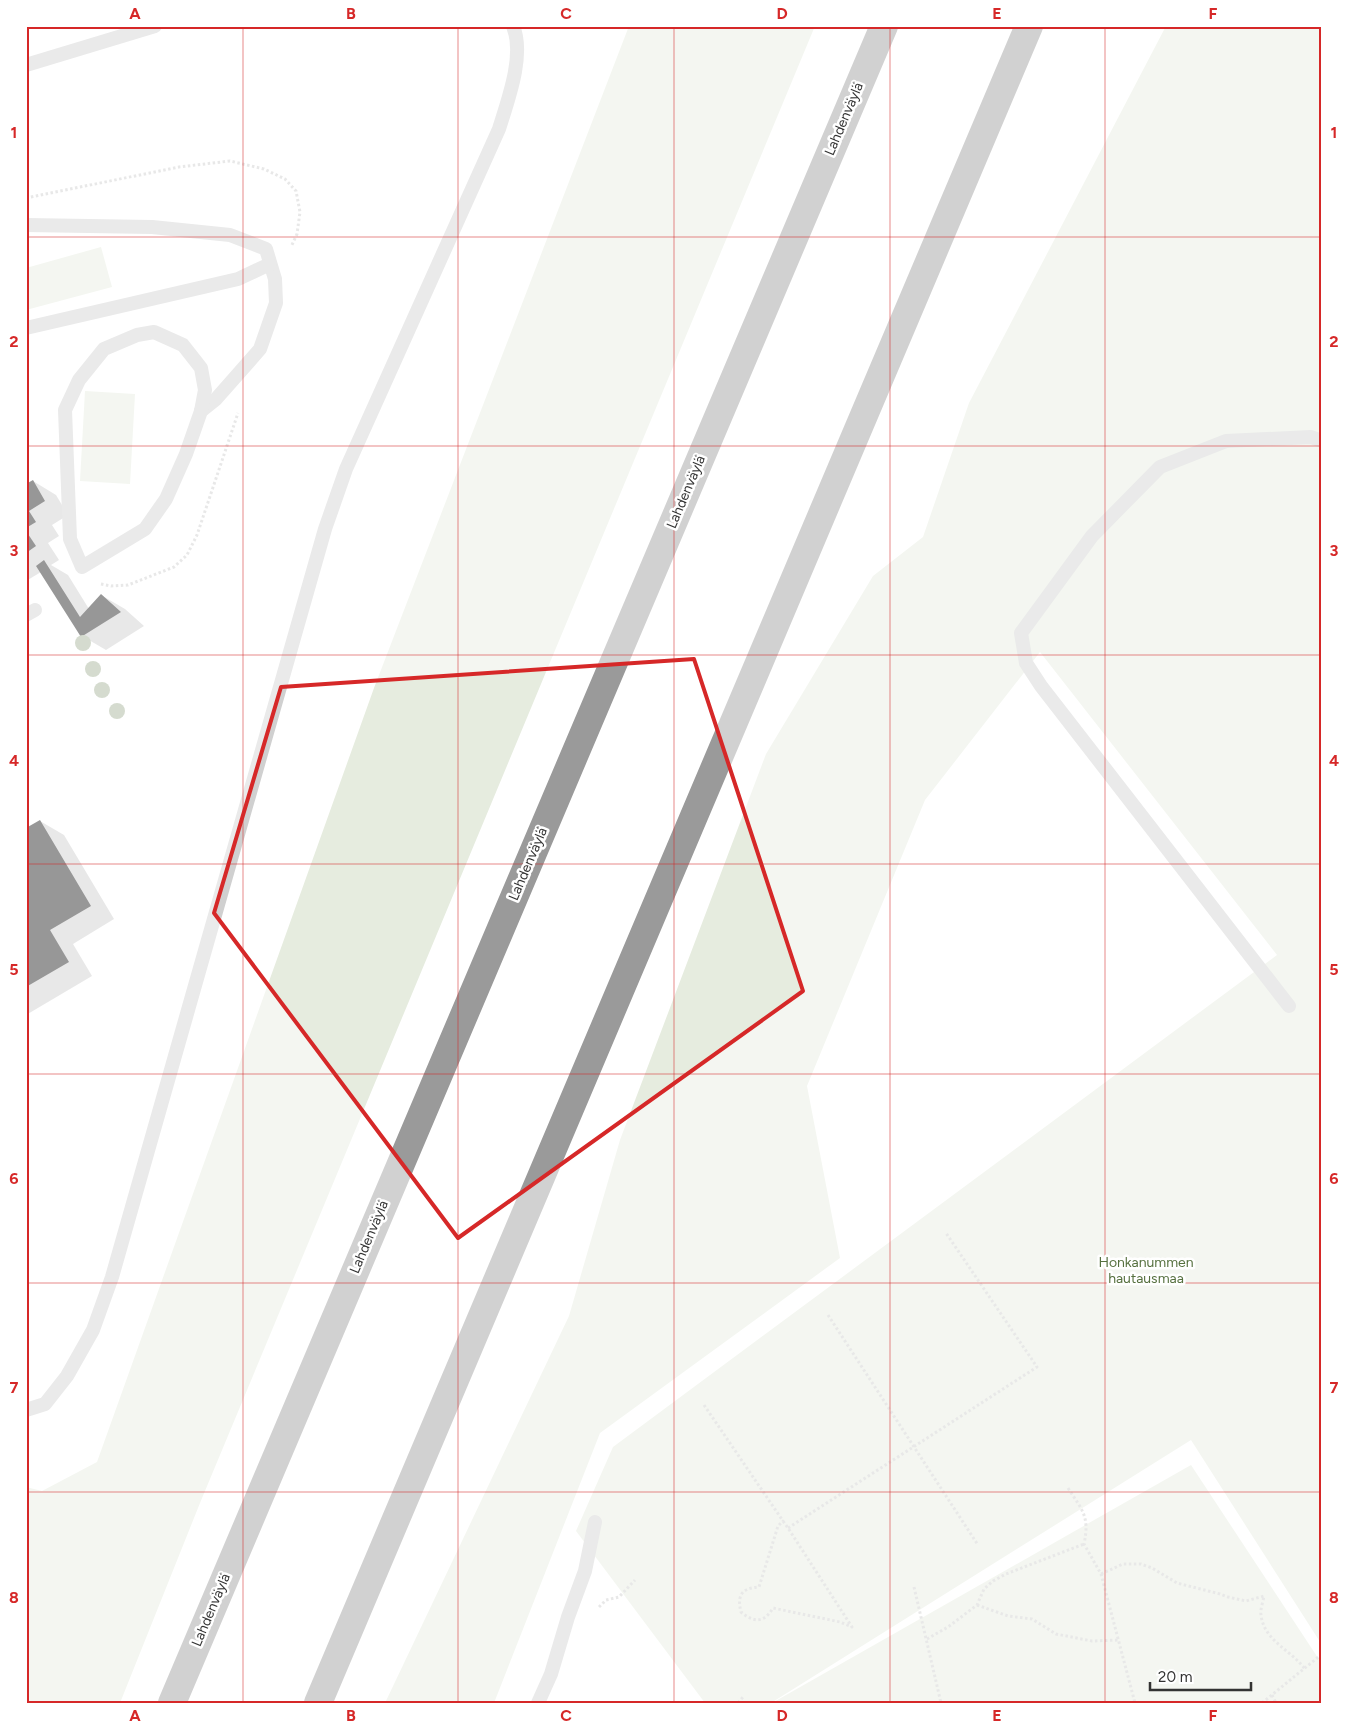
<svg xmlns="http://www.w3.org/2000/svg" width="1348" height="1729" font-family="Figtree,sans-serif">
  <rect width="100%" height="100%" fill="#fff"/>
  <g fill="#e6ecdf">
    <polygon points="629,26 815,26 200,1503 120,1703 26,1703 26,1487 42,1491 97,1462 374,688"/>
    <polygon points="1166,26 1322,26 1322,1645 1191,1440 771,1703 705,1703 576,1531 613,1447 1277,955 1040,652 925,800 807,1086 840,1258 600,1433 494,1703 385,1703 569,1316 620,1140 766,754 873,576 923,537 969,403"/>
    <polygon points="101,247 112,287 26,310 26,268"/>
    <polygon points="85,391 135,394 130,484 80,481"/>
    <polygon points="1191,1465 1322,1664 1322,1703 772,1703"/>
  </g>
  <g fill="#0003">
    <polygon points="33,481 56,495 68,515 52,525 59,536 48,543 59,560 51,565 68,575 89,609 101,595 125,609 144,626 106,650 82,636 41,572 26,581 26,486"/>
    <polygon points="40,821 64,835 114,919 73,944 92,976 26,1015 26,829"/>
  </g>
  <g fill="#1a1a1a">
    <polygon points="33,480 45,501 29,511 36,522 26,528 26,484"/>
    <polygon points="26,531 36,546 26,553"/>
    <polygon points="44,560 80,617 101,594 121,612 81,637 36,566"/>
    <polygon points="40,820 91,906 50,930 69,962 26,987 26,828"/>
  </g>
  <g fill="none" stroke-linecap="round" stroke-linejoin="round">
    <g stroke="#cdcdcd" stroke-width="3" stroke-dasharray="2.5 2.5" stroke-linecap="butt">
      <polyline points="26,198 179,167 230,161 264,169 285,179 296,191 300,212 297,234 291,247"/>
      <polyline points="101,584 111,586 128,585 174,567 187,555 197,535 238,413"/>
      <polyline points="828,1315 978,1545"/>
      <polyline points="704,1405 783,1521"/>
      <path d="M 1068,1488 C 1082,1510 1090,1516 1084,1544 L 1101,1574 L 1135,1703"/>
      <path d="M 783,1521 L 788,1528 L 852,1627 L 840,1622 L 773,1608 C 764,1623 754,1623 741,1612 C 737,1596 741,1588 759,1587 L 778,1526 Z"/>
      <polyline points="788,1528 1037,1367 946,1233"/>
      <path d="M 1101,1574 L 1123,1564 L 1141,1564 L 1152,1568 L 1177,1583 L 1220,1594 L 1228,1597 L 1246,1601 L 1264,1596 C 1263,1602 1260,1610 1261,1615 C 1264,1641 1291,1650 1305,1669"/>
      <polyline points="914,1587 941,1703"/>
      <polyline points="977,1605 1008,1616 1032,1619 1056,1634 1092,1641 1119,1640"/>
      <polyline points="599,1607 606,1600 619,1597 635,1580"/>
      <polyline points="927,1639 948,1627 977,1605 984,1589 993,1581 1006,1574 1084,1544"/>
      <polyline points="1272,1695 1276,1703"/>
      <polyline points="738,1703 743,1697"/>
      <polyline points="1262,1703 1322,1654"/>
    </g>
    <g stroke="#d0d0d0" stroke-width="14">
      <polyline points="26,65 155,26"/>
      <polyline points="26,225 152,227 230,235 266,249 275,279 276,303 260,349 216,399 201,411"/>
      <polyline points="26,328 238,279 270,264"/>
      <polygon points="154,332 183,345 201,368 205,390 201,411 186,454 166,499 145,529 82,567 70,539 65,410 79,380 104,349 137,335"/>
      <polyline points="26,615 35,610"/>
      <polyline points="1289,1006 1041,686 1026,663 1021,633 1092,536 1160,467 1226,441 1311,437 1322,441"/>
      <path d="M 26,1410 L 45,1404 L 67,1376 L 93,1330 L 112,1277 L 325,529 L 346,469 L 499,129 C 508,100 525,55 513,26"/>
      <polyline points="538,1703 551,1674 568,1617 585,1571 595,1522"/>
    </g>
    <g stroke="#9a9a9a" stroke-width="28">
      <polyline points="172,1703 884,26"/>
      <polyline points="318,1703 1029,26"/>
    </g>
  </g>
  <g fill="#a2b095">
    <circle cx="83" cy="643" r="8"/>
    <circle cx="93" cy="669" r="8"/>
    <circle cx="102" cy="690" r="8"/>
    <circle cx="117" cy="711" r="8"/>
  </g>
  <path d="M0 0H1348V1729H0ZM 694,659 L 803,991 L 458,1238 L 214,913 L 281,687 Z" fill="#fff" fill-opacity=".55" fill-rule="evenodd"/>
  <path fill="none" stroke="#d62828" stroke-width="4" stroke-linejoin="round" d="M 694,659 L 803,991 L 458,1238 L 214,913 L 281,687 Z"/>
  <path fill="none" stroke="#d62828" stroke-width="1" stroke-opacity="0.55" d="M 243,26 L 243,1703M 458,26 L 458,1703M 674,26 L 674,1703M 890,26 L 890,1703M 1105,26 L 1105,1703M 26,237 L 1322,237M 26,446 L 1322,446M 26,655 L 1322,655M 26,864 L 1322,864M 26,1074 L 1322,1074M 26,1283 L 1322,1283M 26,1492 L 1322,1492"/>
  <g text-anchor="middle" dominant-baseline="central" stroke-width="5" stroke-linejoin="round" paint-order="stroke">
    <g font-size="14" fill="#333" stroke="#fff">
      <text transform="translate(844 119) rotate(-67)">Lahdenväylä</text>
      <text transform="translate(686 492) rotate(-67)">Lahdenväylä</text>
      <text transform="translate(528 864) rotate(-67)">Lahdenväylä</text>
      <text transform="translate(369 1237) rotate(-67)">Lahdenväylä</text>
      <text transform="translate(211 1610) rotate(-67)">Lahdenväylä</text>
    </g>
    <g font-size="14" fill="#56703f" stroke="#fff">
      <text x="1146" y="1262">Honkanummen<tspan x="1146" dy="16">hautausmaa</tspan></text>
    </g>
  </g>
  <rect width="1348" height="1729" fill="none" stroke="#ffffff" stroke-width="55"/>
  <path d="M1150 1682v8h101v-8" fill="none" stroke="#333333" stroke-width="2.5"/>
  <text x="1158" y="1682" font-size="15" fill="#333333" stroke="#ffffff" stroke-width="4" paint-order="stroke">20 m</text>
  <rect x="28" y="28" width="1292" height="1674" fill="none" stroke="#d62828" stroke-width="2"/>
  <g font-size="16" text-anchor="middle" font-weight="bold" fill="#d62828">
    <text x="135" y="19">A</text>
    <text x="351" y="19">B</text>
    <text x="566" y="19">C</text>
    <text x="782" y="19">D</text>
    <text x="997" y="19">E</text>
    <text x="1213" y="19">F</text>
    <text x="14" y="138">1</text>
    <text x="1334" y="138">1</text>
    <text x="14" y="347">2</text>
    <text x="1334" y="347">2</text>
    <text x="14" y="556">3</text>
    <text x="1334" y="556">3</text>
    <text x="14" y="766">4</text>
    <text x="1334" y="766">4</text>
    <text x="14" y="975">5</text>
    <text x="1334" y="975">5</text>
    <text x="14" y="1184">6</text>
    <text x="1334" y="1184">6</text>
    <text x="14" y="1393">7</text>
    <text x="1334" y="1393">7</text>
    <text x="14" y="1603">8</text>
    <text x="1334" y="1603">8</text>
    <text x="135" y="1721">A</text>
    <text x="351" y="1721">B</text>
    <text x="566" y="1721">C</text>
    <text x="782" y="1721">D</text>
    <text x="997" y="1721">E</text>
    <text x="1213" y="1721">F</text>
  </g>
</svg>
